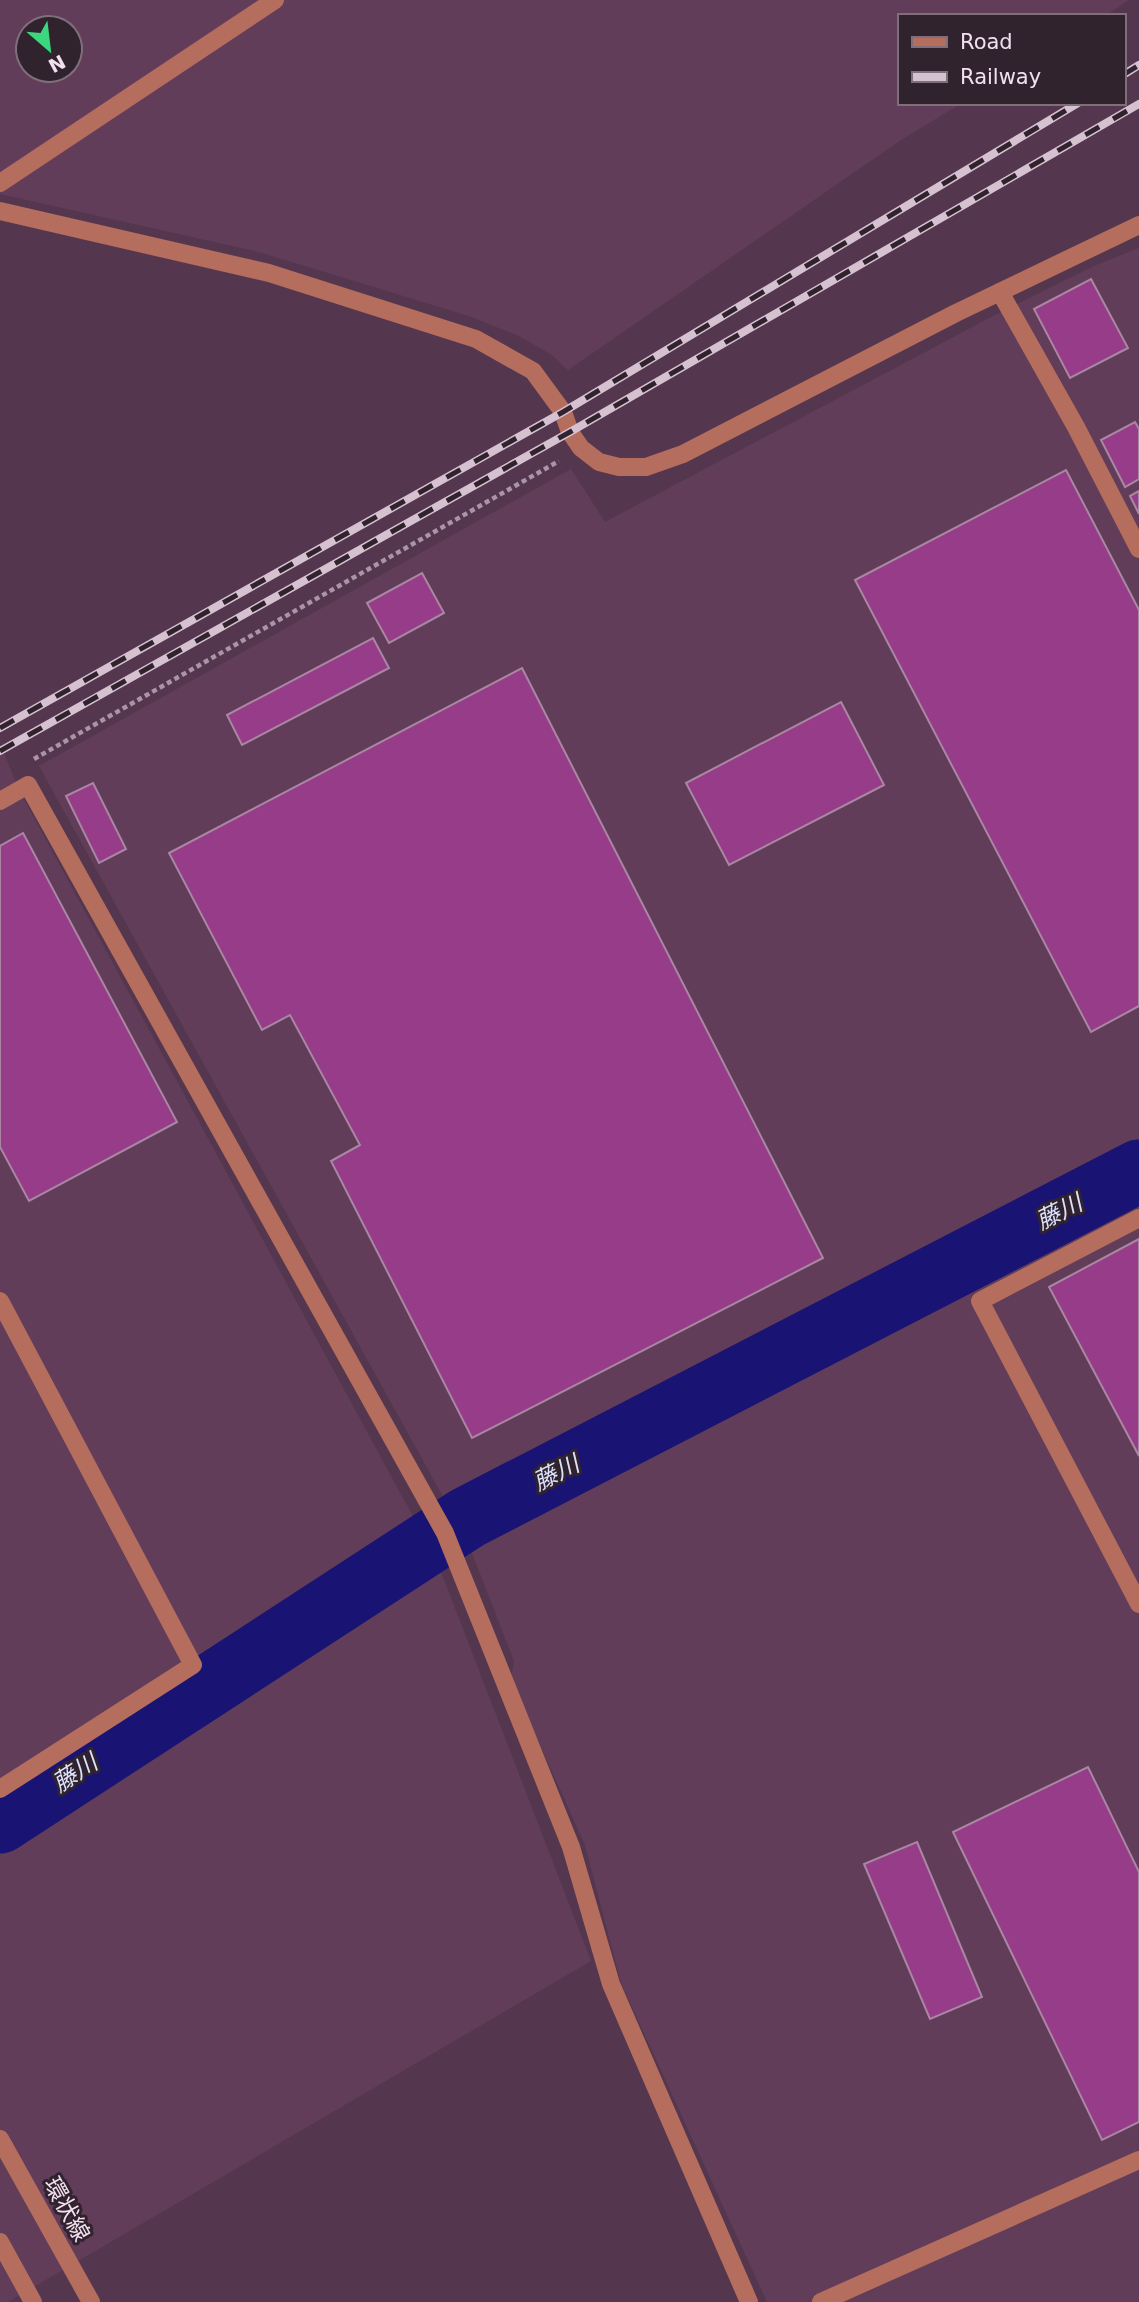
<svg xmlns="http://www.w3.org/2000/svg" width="1139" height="2302" font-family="'DejaVu Sans','Noto Sans JP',sans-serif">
  <rect width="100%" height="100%" fill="#54374f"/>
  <g fill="#613d5a" fill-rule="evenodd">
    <path d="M 0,0 L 1129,0 L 1105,16 L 899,16 L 899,103 L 962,103 L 901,140 L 568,370 L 552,355 L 519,336 L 469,316 L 259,252 L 0,194 ZM 28,28 L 70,28 L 70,70 L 28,70 Z"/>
    <polygon points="1139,248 1139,2302 767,2302 621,1983 585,1845 511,1680 514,1661 467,1540 39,766 571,469 605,522 993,316 1094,266"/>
    <polygon points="0,744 20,792 436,1559 591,1961 8,2302 0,2302"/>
  </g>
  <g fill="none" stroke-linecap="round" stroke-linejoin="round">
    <polyline stroke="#191473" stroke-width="63" points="0,1822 467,1518 1139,1171"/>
  </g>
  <g fill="#963c89" stroke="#a987a2" stroke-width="2">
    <polygon points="1091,279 1128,348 1070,378 1034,309"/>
    <polygon points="1135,422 1139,429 1139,479 1125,487 1101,440"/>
    <polygon points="1066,470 1139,610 1139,1006 1091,1032 855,580"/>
    <polygon points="1139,491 1139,514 1130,496"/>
    <polygon points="422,573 444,613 389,643 367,603"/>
    <polygon points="373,638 389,668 242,745 227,715"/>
    <polygon points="522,668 823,1258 472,1438 331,1161 360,1145 290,1015 262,1030 169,853"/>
    <polygon points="841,702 884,785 729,865 686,783"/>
    <polygon points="93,783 126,849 99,863 66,796"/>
    <polygon points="23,833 177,1122 29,1201 0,1147 0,846"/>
    <polygon points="1139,1239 1139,1456 1049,1287"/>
    <polygon points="1088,1767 1139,1872 1139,2122 1102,2140 953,1832"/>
    <polygon points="917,1842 982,1997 930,2019 864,1864"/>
  </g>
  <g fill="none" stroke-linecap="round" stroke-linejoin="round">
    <polyline stroke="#ab94a6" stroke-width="4.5" stroke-dasharray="5 3.5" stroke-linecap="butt" points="34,759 559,461"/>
    <g stroke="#b56d5d" stroke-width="18">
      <polyline points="0,183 275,0"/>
      <polyline points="0,211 269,273 476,339 533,371 563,412 570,432 581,448 599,462 619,467 646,467 683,454 956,313 1139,225"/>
      <polyline points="1000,292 1076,427 1139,549"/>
      <polyline points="0,801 28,785 445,1533 571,1847 611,1984 749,2302"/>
      <polyline points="1139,1218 980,1301 1139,1604"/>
      <polyline points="0,1301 193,1665 0,1789"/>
      <polyline points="0,2139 91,2302"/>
      <polyline points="0,2242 33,2302"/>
      <polyline points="821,2302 1139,2160"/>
    </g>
    <g stroke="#d6c1d1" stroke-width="8">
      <g id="rail">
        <polyline points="1123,75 1139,65"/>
        <polyline points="0,728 563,412 1078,103"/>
        <polyline points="0,751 570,432 1139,104"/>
      </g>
    </g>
    <use href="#rail" stroke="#31232e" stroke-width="5" stroke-dasharray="16" stroke-linecap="butt"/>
  </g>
  <g text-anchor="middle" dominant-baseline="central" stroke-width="6" stroke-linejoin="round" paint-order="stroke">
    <g font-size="23" fill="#f3e0ee" stroke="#31232e">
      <text transform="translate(67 2209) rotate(61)">環状線</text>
    </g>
    <g font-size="24" font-style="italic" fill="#dbe3fd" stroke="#31232e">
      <text transform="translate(1059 1212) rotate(-27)">藤川</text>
      <text transform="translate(556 1473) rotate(-27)">藤川</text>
      <text transform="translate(75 1773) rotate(-33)">藤川</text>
    </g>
  </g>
  <rect x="898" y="14" width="228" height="91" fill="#31232e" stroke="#7f6f7b" stroke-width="2"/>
  <rect x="912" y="37" width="35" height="10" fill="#b56d5d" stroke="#7f6f7b" stroke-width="2"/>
  <text x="960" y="49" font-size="21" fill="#f3e0ee">Road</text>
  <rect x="912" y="72" width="35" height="10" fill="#d6c1d1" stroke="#7f6f7b" stroke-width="2"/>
  <text x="960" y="84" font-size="21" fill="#f3e0ee">Railway</text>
  <g transform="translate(49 49) rotate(152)"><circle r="33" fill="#31232e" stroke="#7f6f7b" stroke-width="2"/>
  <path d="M0-5L12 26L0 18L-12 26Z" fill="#3bd77f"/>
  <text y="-10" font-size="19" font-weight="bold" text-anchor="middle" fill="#f3e0ee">N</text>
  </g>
</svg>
